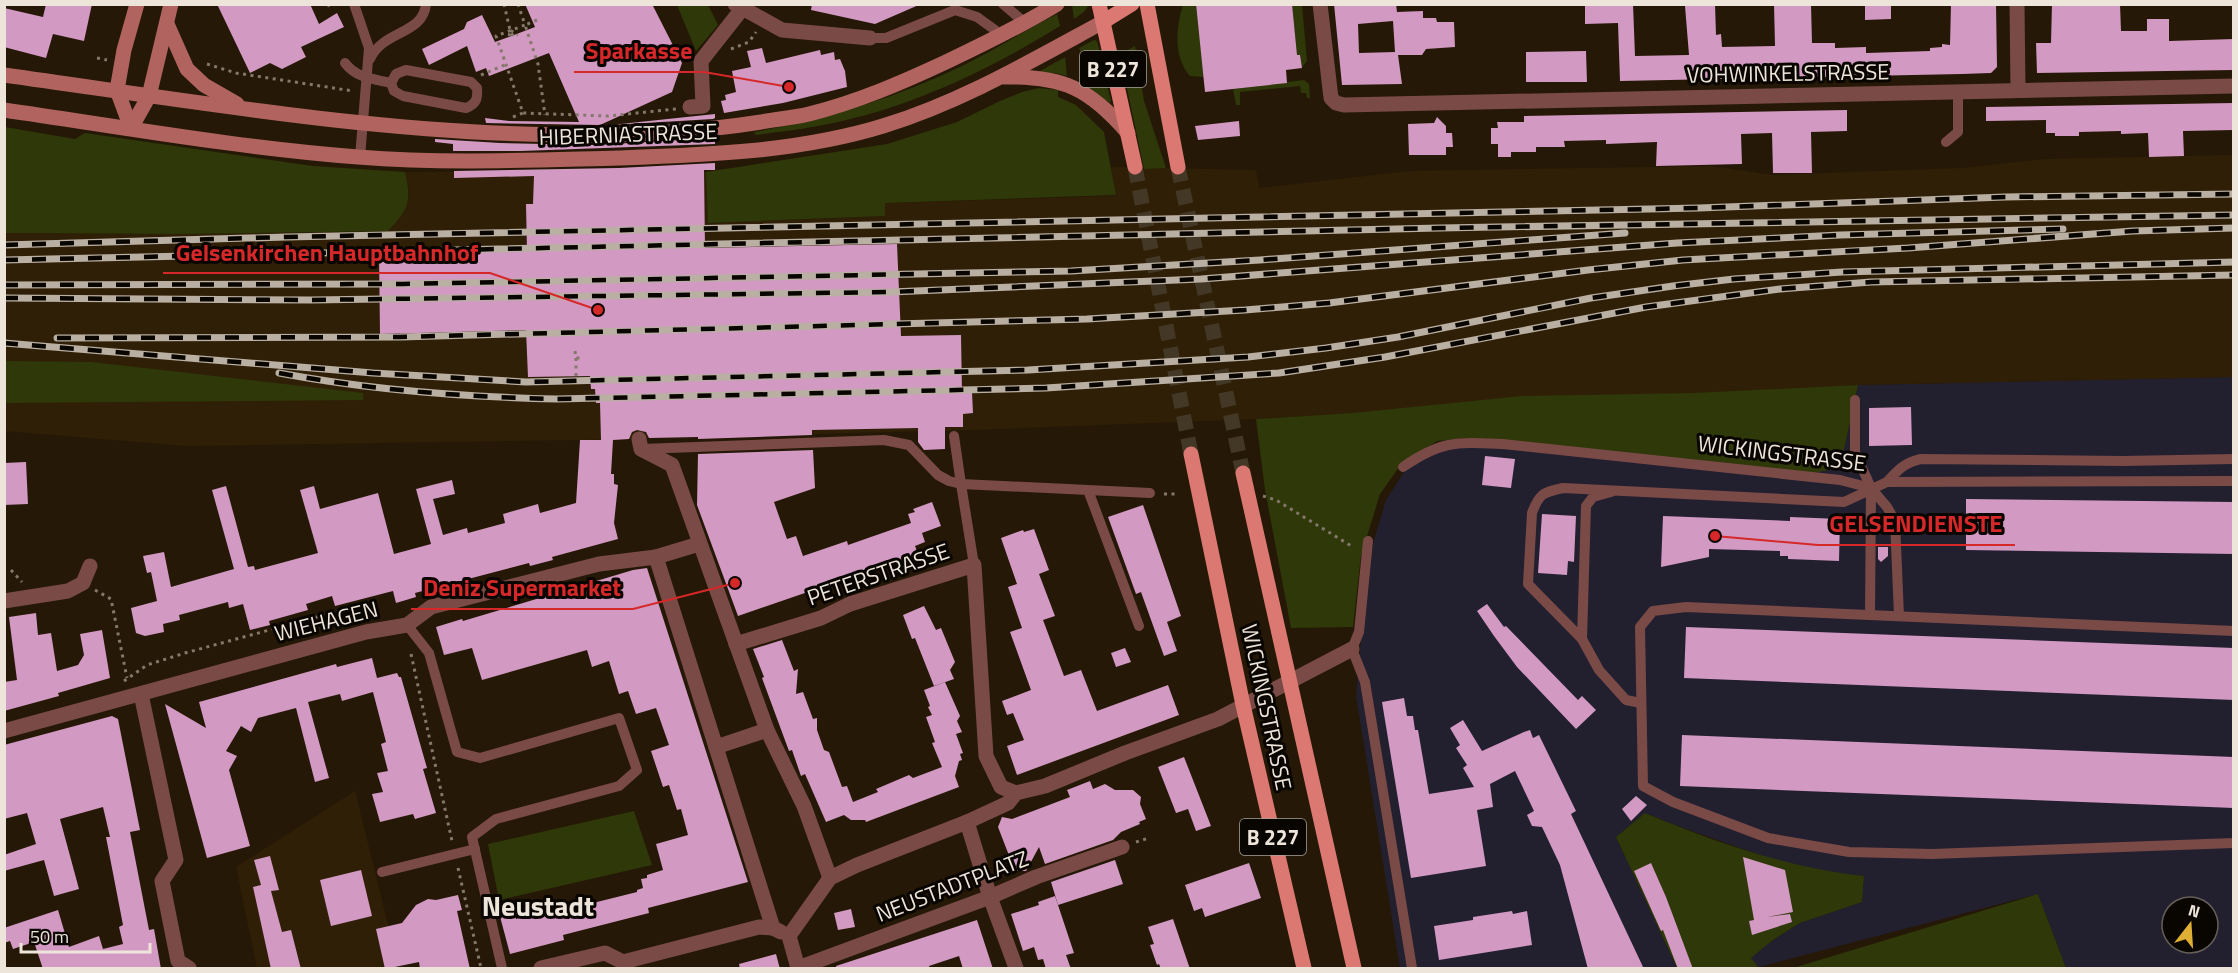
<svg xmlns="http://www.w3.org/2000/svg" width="2238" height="973" font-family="'Titillium Web',sans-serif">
  <rect width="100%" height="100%" fill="#251806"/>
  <path fill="#221f2f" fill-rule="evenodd" d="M 2233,377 L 2233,968 L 2066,968 L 2038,894 L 1759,967 L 1750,958 L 1773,940 L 1800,923 L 1862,902 L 1864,876 L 1831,873 L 1783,863 L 1675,825 L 1645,813 L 1616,837 L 1677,968 L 1400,968 L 1356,696 L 1365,593 L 1373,543 L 1386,500 L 1404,472 L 1421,460 L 1439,451 L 1462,446 L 1840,468 L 1858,385 ZM 2172,907 L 2208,907 L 2208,943 L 2172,943 Z"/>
  <g fill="#301f07">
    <polygon points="2233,155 2233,377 1858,385 1256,419 970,430 580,440 186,446 5,431 5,233 189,234 388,231 410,196 405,172 706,172 709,223 885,216 885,203 1116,196 1111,167 1256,170 1259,188 1410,171 1711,166 1772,175 1961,168 2047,159"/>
    <polygon points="355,791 399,968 257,968 236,867"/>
  </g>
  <g fill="#2e3808">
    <polygon points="677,5 708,5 718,25 696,51"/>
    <polygon points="1072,5 1087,5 1088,6 1084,12 1074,19"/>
    <path d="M 1183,5 L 1196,5 L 1204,77 L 1190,76 C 1173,57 1176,27 1183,5 Z"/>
    <polygon points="1292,5 1302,5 1307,61 1301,69 1300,55 1297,55"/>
    <path d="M 1057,14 L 1060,26 C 994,67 918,104 842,121 C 814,128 785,131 756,135 L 754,132 C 824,120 895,98 960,67 C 993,51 1024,31 1057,14 Z"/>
    <polygon points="1094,40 1097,41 1100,53 1096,56 1084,58 1079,48"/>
    <polygon points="1135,46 1144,101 1166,168 1144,169 1121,60 1121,54"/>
    <polygon points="1065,57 1067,76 1055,73 1042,74 1040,71"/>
    <polygon points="1102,66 1111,101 1110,103 1081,82"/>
    <polygon points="1304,80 1309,84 1310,98 1307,98 1306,93 1301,93 1300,86 1240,92 1240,105 1236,105 1233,89"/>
    <polygon points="1039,88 1058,90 1058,97 1076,105 1104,132 1116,195 885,203 885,216 708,223 706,172 887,144 957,122 1000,101 1022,92"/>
    <path d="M 5,127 L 75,139 L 85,133 L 313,166 L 405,172 C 412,201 409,209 388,231 L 189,234 L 5,233 Z"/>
    <polygon points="5,361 92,362 363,393 363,400 5,403"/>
    <polygon points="1858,385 1840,468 1802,475 1466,438 1437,441 1402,463 1380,494 1361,556 1353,627 1291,628 1265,490 1256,419 1353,413 1522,396 1694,393"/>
    <polygon points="634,811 652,865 499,900 488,844"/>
    <path d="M 1645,813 C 1715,842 1788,868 1864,876 L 1862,902 L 1800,923 L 1773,940 L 1751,958 L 1759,968 L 1677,968 L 1616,837 Z"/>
    <polygon points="2038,894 2066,968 1793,968"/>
  </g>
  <g fill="#d299c3" fill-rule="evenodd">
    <polygon points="46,4 92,4 84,41 53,34 46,58 4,47 4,8 43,17"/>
    <polygon points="217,4 310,4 319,24 337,13 344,27 301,47 306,57 282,69 270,63 250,73"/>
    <polygon points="525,4 652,4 682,63 672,92 600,125 486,123 485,118 509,121 579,122 549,53 489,76 486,68 476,72 467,46 429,65 422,49 464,29 467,22 482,15 495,42 535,27"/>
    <polygon points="812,4 921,4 875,24 811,10"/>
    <polygon points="1196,4 1292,4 1297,55 1300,55 1302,68 1286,70 1287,83 1205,92"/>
    <path d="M 1334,4 L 1396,4 L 1397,12 L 1423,11 L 1423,18 L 1436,18 L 1437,22 L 1454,22 L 1455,47 L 1426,49 L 1422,55 L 1398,55 L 1402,84 L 1342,85 ZM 1393,21 L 1395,52 L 1359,53 L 1358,24 Z"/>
    <polygon points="1585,4 1633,4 1635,56 1689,55 1685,6 1689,4 1715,4 1716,35 1721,34 1722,47 1775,46 1774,4 1811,4 1812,43 1835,43 1835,48 1866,47 1866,53 1930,51 1930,48 1942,47 1942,44 1950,45 1951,4 1996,4 1997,67 1991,73 1962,74 1620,81 1618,23 1585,24"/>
    <polygon points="1865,4 1891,4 1891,19 1865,20"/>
    <polygon points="2052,4 2120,4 2121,31 2147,31 2147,19 2169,19 2169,41 2234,39 2234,70 2037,73 2036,43 2051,43"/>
    <polygon points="762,48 766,63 820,50 821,55 834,52 835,60 840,59 845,71 847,87 783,103 724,113 721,101 726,100 725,95 736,92 732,71 751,67 747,51"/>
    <polygon points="1586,51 1587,82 1526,82 1526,52"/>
    <polygon points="2234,103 2234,130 2183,131 2184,156 2149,157 2148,133 2121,134 2121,131 2079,132 2079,136 2055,136 2055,133 2046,133 2046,120 1986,121 1986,107"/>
    <polygon points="1847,110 1847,131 1811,132 1812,173 1773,173 1772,133 1741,134 1742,164 1656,166 1657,142 1606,144 1606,140 1564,141 1565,147 1536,147 1536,152 1511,152 1511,157 1498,157 1498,144 1491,144 1491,128 1498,128 1497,122 1524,122 1524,116"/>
    <polygon points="715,114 715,118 713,119 611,125"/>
    <polygon points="1437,117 1446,126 1446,133 1452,133 1453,147 1446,147 1446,155 1409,155 1408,124 1434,123"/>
    <polygon points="1239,121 1240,136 1198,140 1195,126"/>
    <polygon points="715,138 715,144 521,151 453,151 453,144 435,142 435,139 500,143 595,145"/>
    <polygon points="715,163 715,170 704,170 705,248 897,244 901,336 961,335 962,393 972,392 973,413 963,414 963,427 945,427 945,449 924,450 918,442 918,428 812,430 812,435 698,439 698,437 649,438 646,432 637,430 632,432 629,439 613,440 611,474 614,474 614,484 618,485 614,523 618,539 552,557 553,560 530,566 529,563 415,593 416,597 396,603 393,591 335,606 332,596 306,604 308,610 269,621 270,625 250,630 243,604 229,608 228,602 179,615 180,620 163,624 164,632 145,636 136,633 131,608 157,601 151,572 147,573 143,556 164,552 171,587 234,569 212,490 226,486 248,567 254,566 255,570 318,553 300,490 314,486 320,509 378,493 394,554 431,544 416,489 452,480 455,494 433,499 443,535 467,528 468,533 505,523 503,514 538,504 540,513 576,503 580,440 601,440 600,403 596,403 595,389 591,389 590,376 528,377 526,330 380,334 379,254 527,251 526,204 533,204 534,176 454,178 454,171 619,168"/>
    <polygon points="1911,407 1912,445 1869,446 1869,408"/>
    <polygon points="813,450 815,488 774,502 787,539 796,536 803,556 847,541 848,545 911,523 908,514 915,512 913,509 932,502 941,526 922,533 925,542 915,546 918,554 738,616 697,505 698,454"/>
    <polygon points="1485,456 1515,459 1511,488 1482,485"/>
    <polygon points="26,462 28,504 4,505 4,463"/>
    <polygon points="1966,499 2234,502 2234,554 1966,550"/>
    <polygon points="1143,505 1181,616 1167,622 1177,651 1164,656 1141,592 1136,594 1108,517"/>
    <polygon points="1542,514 1576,516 1574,562 1568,561 1567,575 1538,573"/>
    <polygon points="1663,516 1790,521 1790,517 1840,519 1839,561 1788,559 1788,556 1780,556 1780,551 1709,549 1709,557 1661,567"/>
    <polygon points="1034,529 1049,570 1039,574 1055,616 1043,620 1064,676 1081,670 1097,711 1168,685 1179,715 1017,775 1007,746 1024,740 1013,713 1007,715 1002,701 1031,690 1010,632 1022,628 1008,587 1017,584 1001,538 1023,530 1024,532"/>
    <polygon points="1878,547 1888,547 1888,556 1881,562 1878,559"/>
    <polygon points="647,568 748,882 648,908 649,913 563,935 564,940 510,954 498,909 512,905 516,919 588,900 589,904 637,892 637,890 643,888 641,879 647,878 647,875 663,870 656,844 688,835 681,809 677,810 669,785 663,787 651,751 669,745 656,708 636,714 628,691 619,694 609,661 592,667 587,650 482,680 472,648 444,655 436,627 462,619 463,621 633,570"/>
    <polygon points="1487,604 1504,627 1506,626 1578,700 1582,696 1596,710 1576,729 1517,667 1494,636 1477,611"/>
    <polygon points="924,606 936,630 941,628 955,662 950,670 954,679 934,686 915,638 912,639 903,615"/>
    <polygon points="36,613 38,635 51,633 57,671 78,665 84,655 80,634 102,630 110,678 58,693 59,696 4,711 4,682 17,680 9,617"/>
    <polygon points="1686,627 2234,648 2234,700 1684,678"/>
    <polygon points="782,640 794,671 798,669 796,694 803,692 813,719 817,718 817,730 824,750 829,752 842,787 847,786 853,802 878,792 876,789 909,775 913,778 942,767 932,743 935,742 926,717 932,715 928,707 930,706 924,690 945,682 960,716 957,721 962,732 956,734 963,753 960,754 962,760 959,761 955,776 959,787 866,822 865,820 851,820 844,815 826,822 805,774 801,776 792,750 789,751 762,678 764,677 753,649"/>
    <polygon points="1125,648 1131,662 1116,667 1111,653"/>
    <polygon points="372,658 377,678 397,673 399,677 401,677 427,768 423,769 436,813 415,819 413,814 380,822 372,794 383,792 377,773 388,771 381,744 386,742 373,692 342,701 340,694 308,702 329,778 315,782 296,708 258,718 251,732 241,726 226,751 237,756 229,770 250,846 207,858 165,704 206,728 199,702 336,664 337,667"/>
    <polygon points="1404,698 1407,716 1413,716 1415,730 1418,730 1429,794 1474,787 1463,768 1467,765 1456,748 1460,745 1450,728 1463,720 1482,751 1524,732 1530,730 1533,738 1539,735 1576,811 1571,814 1644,969 1588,969 1560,865 1542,827 1532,826 1527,815 1534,811 1515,771 1490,784 1493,807 1477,810 1486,866 1411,878 1382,702"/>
    <polygon points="112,716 118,719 140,830 130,832 149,930 154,929 161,969 43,969 34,942 13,949 10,941 4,943 4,928 58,910 69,947 99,936 103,949 123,944 119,927 123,925 106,837 110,837 103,807 60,819 79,889 54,896 44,860 4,871 4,855 36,844 27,813 4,819 4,745"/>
    <polygon points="1682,735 2234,757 2234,808 1680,786"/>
    <polygon points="1184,757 1211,826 1196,831 1188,809 1176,813 1158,767"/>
    <polygon points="1090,781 1093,789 1105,784 1115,790 1133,790 1141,797 1140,804 1146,819 1139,822 1140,824 1121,832 1113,840 1045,864 1039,847 1026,871 1015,871 998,827 1002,817 1012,819 1070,797 1067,790"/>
    <polygon points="1636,796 1647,805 1631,821 1622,809"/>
    <polygon points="270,856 279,890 271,891 282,932 291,930 301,969 271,969 253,887 261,885 254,860"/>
    <polygon points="1743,857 1785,870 1793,912 1767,917 1790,914 1792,922 1752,935 1749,921 1754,920"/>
    <polygon points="1115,860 1123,884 1058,905 1051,882"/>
    <polygon points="1249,863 1261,898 1205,917 1202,908 1194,911 1185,885"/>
    <polygon points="1651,863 1666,897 1693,969 1678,969 1663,930 1661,931 1634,871"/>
    <polygon points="361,870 372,916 331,926 320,880"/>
    <polygon points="458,895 462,910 457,911 470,969 420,969 419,962 385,969 376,929 402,923 416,905 428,899 436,900"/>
    <polygon points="1055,896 1074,953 1066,955 1071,969 1046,969 1043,959 1038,960 1034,947 1023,951 1011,914 1039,905 1038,902"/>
    <polygon points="851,909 855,927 838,930 834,913"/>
    <polygon points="1512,911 1513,914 1527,911 1532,945 1439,960 1434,926 1473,920 1473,917"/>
    <polygon points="1173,919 1190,969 1161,969 1159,964 1157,965 1150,945 1154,944 1148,927"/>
    <polygon points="977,920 993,969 963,969 959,956 929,966 930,969 837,969 836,966"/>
    <polygon points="776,954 780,969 740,969 739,964"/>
  </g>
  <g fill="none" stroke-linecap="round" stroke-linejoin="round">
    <g stroke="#433726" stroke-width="15" stroke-dasharray="15 8" stroke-linecap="butt">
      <polyline points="1135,167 1191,454"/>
      <polyline points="1178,167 1243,473"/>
    </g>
    <g stroke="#84786a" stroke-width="3" stroke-dasharray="3 4.5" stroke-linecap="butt">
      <polyline points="328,4 330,8 332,6"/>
      <polyline points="504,4 510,30 509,38"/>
      <polyline points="518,4 525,25 496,36 523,113 608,116 676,109"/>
      <polyline points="537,20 525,25 538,64 545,115"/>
      <polyline points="513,36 510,30 518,35"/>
      <polyline points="731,49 749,42 756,32"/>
      <polyline points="97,58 107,60"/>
      <polyline points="207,64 236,73 353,91"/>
      <polyline points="481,75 507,64"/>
      <polyline points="513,117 523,113"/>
      <polyline points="575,351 576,358 582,358"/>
      <polyline points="576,358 576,377"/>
      <polyline points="1164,494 1179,494"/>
      <polyline points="1263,496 1276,500 1353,547"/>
      <polyline points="11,570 22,582"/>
      <polyline points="95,590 111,599 127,678"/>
      <polyline points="411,654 452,841"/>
      <polyline points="124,681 147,665 185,653 339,611 375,613"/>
      <polyline points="1136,842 1149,838"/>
      <polyline points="458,868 481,968"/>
    </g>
    <g stroke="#7a4a47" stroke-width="10">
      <polyline points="354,4 369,48 360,157"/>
      <polyline points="1003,4 1025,23"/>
      <polyline points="870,38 886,38 955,10 977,17 995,30 999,37"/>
      <path d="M 370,59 C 383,30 423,35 426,4"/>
      <path d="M 345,63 C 356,78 374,79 391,83"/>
      <path d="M 406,70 L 471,82 L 477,88 C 478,99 476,104 466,108 L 403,96 L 394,91 L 391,83 L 396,74 Z"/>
      <polyline points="1946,142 1958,132 1958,92"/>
      <polyline points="1855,400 1855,452 1871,488 1887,507 1895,521 1899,616"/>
      <polyline points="954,436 961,484 1150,493"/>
      <polyline points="641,449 884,440 909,445 938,475 949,481 961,484 974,565"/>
      <path d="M 1403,467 C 1442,440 1457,442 1503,444 L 1840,480 L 1871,488"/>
      <path d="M 1887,482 C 1897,471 1905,462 1921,459 L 2122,461 L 2234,459"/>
      <polyline points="1088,490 1139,626"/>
      <path d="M 1611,492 L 1593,497 L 1586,506 L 1582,639 L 1528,584 L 1532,513 C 1539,494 1543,492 1563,488 L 1844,502 L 1887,482 L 2234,481"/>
      <polyline points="1368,541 1359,632 1352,649 1365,682 1412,968"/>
      <polyline points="1870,615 1871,488"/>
      <polyline points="407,625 429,653 457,752 480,758 619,718 637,770 619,786 496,819 472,837 502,968"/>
      <polyline points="2234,631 1686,607 1653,611 1640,627 1643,786 1673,802 1768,838 1849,852 1932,854 2234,843"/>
      <polyline points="1582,639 1599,670 1626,700 1641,703"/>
      <polyline points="382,872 475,849"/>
    </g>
    <g stroke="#7a4a47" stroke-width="15">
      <polyline points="735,4 782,30 870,38"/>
      <polyline points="1320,4 1331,98 1336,103 1344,105 2234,86"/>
      <polyline points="2017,4 2018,90"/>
      <polyline points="690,107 703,106 701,61 742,9"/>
      <polyline points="639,439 641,449 672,465 767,730 804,806 830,878"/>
      <polyline points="699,544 656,557 773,928"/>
      <polyline points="4,601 68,591 83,583 90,566"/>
      <polyline points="736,644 821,618 850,604 974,565 986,756 1001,787 1016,793"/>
      <polyline points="141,694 176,860 162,881 178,961 189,968"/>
      <polyline points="4,731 366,632 407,625 431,607 599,564 656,557"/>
      <polyline points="716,747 767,730"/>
      <polyline points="967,822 990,897 1016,968"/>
      <polyline points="789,936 830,878 857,865 967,822 1008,803 1016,793 1045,786 1125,753 1218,719 1352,649"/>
      <polyline points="789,936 798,968"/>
      <polyline points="541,968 605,953 623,962 759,927 773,928 781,932"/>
      <polyline points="798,968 990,897 1036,877 1122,847"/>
    </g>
    <g stroke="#b1645f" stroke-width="15">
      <polyline points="167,24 187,69 204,85 237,104"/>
      <path d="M 4,75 C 192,101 381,134 571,135 C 635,135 698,132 761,122 C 777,119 793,118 809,114 C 857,102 901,83 946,62 C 984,44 1021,26 1057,4"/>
      <path d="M 1004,77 C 1063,76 1089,88 1128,133"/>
      <path d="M 4,110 C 122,127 240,148 358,157 C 445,164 533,160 619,158 C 707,155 798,152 883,126 C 961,102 1031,61 1103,22"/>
      <polyline points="131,128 149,96 171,4"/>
      <polyline points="131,128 117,90 124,50 137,4"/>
    </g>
    <g stroke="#dc7872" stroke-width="15">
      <polyline points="1099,4 1135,167"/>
      <polyline points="1147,4 1178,167"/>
      <polyline points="1103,22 1132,4"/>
      <polyline points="1191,454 1243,705 1304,968"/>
      <polyline points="1243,473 1354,968"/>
    </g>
    <g stroke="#b9afa2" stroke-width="7">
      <g id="rail">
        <polyline points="4,245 286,237 1699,208 2005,197 2234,194"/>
        <polyline points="4,260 1440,228 2234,215"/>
        <polyline points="4,285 403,284 1071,271 1260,260 1625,233"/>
        <polyline points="4,298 311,300 891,292 1201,279 1677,243 1840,235 2063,229"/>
        <polyline points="57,338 400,337 1087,319 1245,310 1329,303 1588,270 1683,260 1908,248 2133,231 2234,228"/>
        <polyline points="4,343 373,373 526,382 1028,370 1248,357 1326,348 1398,337 1591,298 1673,286 1734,279 1842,272 2234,262"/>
        <path d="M 279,373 C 370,390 465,397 557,399 L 1046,388 L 1279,373 L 1385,357 L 1646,307 L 1780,289 L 1871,282 L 2234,275"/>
      </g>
    </g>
    <use href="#rail" stroke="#090501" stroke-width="4.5" stroke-dasharray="14" stroke-linecap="butt"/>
  </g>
  <g text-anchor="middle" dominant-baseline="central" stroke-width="6" stroke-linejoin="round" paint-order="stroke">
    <g fill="#090501" stroke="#a9a299" stroke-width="1.5">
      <rect x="1080" y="51" width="66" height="36" rx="4.5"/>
      <rect x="1240" y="819" width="66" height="36" rx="4.5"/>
    </g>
    <g font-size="21" font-weight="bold" fill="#eee5da">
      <text x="1113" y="69">B 227</text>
      <text x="1273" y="837">B 227</text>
    </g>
    <g font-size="22" fill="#eee5da" stroke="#090501">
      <text transform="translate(1788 73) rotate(-1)">VOHWINKELSTRASSE</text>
      <text transform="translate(628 134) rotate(-2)">HIBERNIASTRASSE</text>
      <text transform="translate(1782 453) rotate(7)">WICKINGSTRASSE</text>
      <text transform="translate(878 574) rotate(-19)">PETERSTRASSE</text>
      <text transform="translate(326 621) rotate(-14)">WIEHAGEN</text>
      <text transform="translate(1267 707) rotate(78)">WICKINGSTRASSE</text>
      <text transform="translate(952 886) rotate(-21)">NEUSTADTPLATZ</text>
    </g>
    <g font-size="28" font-weight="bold" fill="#eee5da" stroke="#090501">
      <text x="538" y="905">Neustadt</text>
    </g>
  </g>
  <path fill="none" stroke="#d62828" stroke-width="2" d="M789 87L704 72H574M598 310L490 273H163M1715 536L1818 545H2015M735 583L633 609H411"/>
  <g fill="#d62828" stroke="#090501" stroke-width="2">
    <circle cx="789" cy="87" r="6"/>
    <circle cx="598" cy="310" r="6"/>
    <circle cx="1715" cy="536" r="6"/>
    <circle cx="735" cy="583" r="6"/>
  </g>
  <g font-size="24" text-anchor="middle" font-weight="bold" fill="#d62828" stroke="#090501" stroke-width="6" stroke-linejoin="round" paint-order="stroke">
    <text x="639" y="59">Sparkasse</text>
    <text x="327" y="261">Gelsenkirchen Hauptbahnhof</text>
    <text x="1916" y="532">GELSENDIENSTE</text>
    <text x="522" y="596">Deniz Supermarket</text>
  </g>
  <rect width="2238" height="973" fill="none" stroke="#eee5da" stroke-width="12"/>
  <g transform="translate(2190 925) rotate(17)"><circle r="28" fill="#090501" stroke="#655f58" stroke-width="1.5"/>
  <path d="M0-4.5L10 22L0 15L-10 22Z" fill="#e0b034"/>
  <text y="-9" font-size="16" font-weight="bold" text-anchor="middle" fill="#eee5da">N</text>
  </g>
  <path d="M21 943v9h129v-9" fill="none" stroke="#eee5da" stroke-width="3"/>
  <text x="30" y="943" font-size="18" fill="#eee5da" stroke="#090501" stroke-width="4.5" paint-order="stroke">50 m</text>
</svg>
